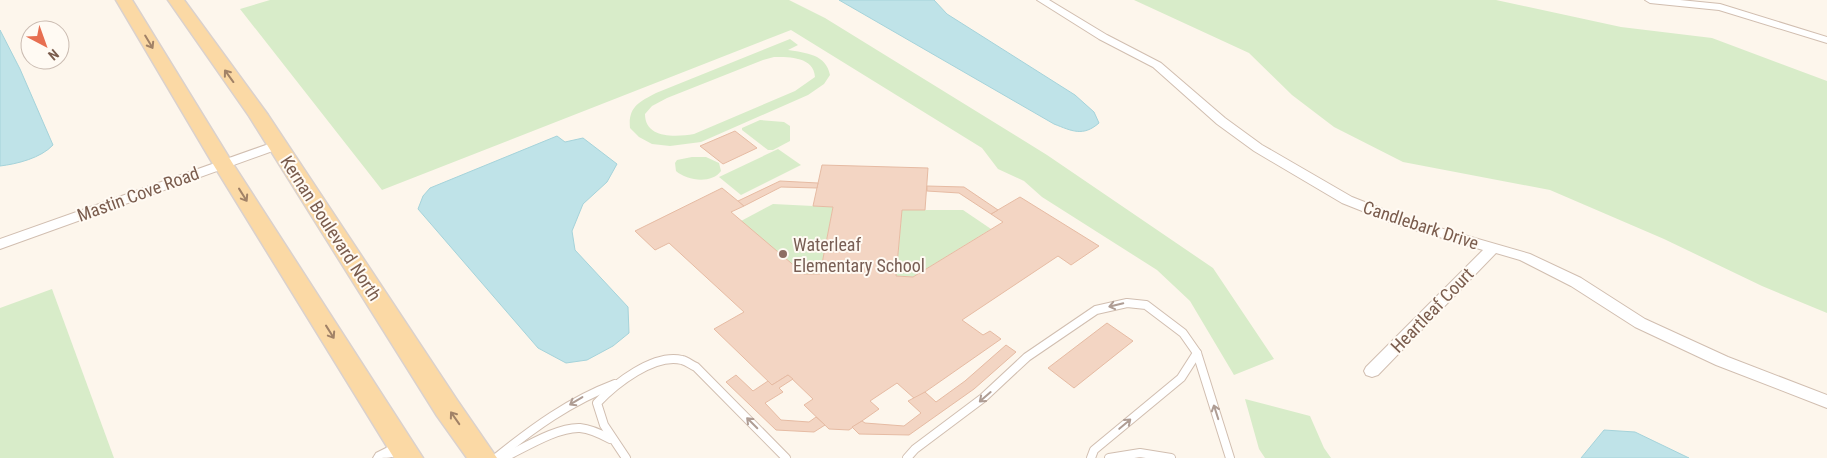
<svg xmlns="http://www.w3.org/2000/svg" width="1827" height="458" font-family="'Roboto Condensed',sans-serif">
  <rect width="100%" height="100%" fill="#fdf6ec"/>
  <g fill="#d8ecc9" fill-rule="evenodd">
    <polygon points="270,0 789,0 825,18 1047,155 1213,268 1274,359 1234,375 1190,301 1157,270 1042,197 1024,181 998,169 982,148 791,30 382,190 240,9"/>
    <polygon points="1134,0 1496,0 1621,27 1712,38 1827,81 1827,313 1762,286 1664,239 1550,190 1403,162 1334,127 1292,95 1249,53"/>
    <path d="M 790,39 L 798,45 L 788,50 C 806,53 826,54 830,75 L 824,84 L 808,95 L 701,142 L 670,146 L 652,144 L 639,137 L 630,128 C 628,107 639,102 656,93 ZM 774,57 C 790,57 814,57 815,77 L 795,91 L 694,134 C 676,137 645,139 645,114 L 652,106 L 667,98 L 763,60 Z"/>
    <polygon points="760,120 784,122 790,126 790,141 773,150 768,150 742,130 742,128"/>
    <polygon points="778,149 801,165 741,195 719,177"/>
    <path d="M 692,157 L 706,157 L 719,163 L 721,171 C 712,184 687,181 676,171 L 675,163 L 677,160 Z"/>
    <polygon points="773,204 833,207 820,274 804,274 741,221"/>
    <polygon points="902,210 963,210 991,229 913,277 896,276"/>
    <polygon points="52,289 114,458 0,458 0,308"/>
    <polygon points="1245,399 1310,416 1324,448 1331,458 1265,458 1259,449"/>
  </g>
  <g fill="#bfe3e8" stroke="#a5d3da">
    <path d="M 839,0 L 934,0 L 947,14 L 1075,95 L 1094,112 L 1099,123 C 1083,137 1072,131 1054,124 Z"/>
    <path d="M 0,30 L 20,69 L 53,145 C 41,158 17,164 0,166 Z"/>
    <polygon points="557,136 565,142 583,138 617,164 607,182 583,204 572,231 575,250 628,307 629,333 613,346 587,360 566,363 538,348 418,209 423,196 430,188"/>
    <polygon points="1604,430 1635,432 1689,458 1581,458"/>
  </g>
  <g fill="#f3d5c3" stroke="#e6bba3">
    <polygon points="735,131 757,148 723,164 700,146"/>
    <polygon points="822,165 928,168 925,210 902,210 896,276 913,277 1003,222 991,214 1020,197 1099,246 1071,265 1058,256 962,320 983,335 990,331 1001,339 915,399 897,383 870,401 879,409 849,430 829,429 804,405 813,399 788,375 772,385 714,329 744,312 669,243 655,250 635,231 722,188 744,206 731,212 804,274 820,274 833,207 813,206"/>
    <polygon points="780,181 818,183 817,188 781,187 744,206 738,201"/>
    <polygon points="927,186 964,187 998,210 991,214 959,193 927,191"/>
    <polygon points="1107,323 1133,341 1074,388 1048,368"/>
    <polygon points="1006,345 1016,352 974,389 909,435 859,434 852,427 862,421 865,423 904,426 921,413 908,401 925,392 936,402 965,381"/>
    <polygon points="736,375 753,391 768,381 772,385 788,375 793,379 779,388 783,392 765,403 781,420 809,422 816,417 825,425 814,432 776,430 726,382"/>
  </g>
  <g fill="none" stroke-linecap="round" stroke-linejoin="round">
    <g stroke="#d1beb0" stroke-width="10">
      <g id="service">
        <path d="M 496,458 C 533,428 570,401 615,384"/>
        <path d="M 503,458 C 524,448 557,427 580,428 C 591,429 601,434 610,439"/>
        <path d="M 626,458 L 604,425 L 597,403 C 615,384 654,353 682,360 C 687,361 691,365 696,367 L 786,458"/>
        <polyline points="907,458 915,449 983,398 1027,357 1096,310 1127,303 1146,305 1183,333 1197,353 1230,458"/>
        <polyline points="1091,458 1094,450 1181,378 1197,353"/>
        <polyline points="1109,458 1140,453 1171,458"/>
      </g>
    </g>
    <g stroke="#d1beb0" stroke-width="2">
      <g id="minor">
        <polygon points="1037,0 1049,0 1107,35 1161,63 1225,118 1262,145 1352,197 1405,218 1530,254 1581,278 1645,319 1728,357 1827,395 1827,408 1716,365 1635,327 1571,286 1520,260 1496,253 1378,375 1372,377 1366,375 1364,371 1366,367 1483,250 1395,224 1342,203 1254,151 1217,124 1153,67 1099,39"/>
        <polygon points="1645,0 1680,0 1720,4 1827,37 1827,43 1719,10 1650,3"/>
        <polygon points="277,141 283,145 281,148 0,249 0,239"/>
        <path d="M 402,440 L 408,442 L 411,447 C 404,458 387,458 373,458 L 376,453 Z"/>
      </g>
    </g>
    <g stroke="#dad1cd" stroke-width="3">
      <g id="primary">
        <polygon points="116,0 132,0 233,164 423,458 394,458 213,164"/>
        <polygon points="168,0 184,0 268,115 457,400 497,458 467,458 437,416 249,116"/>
      </g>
    </g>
    <use href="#service" stroke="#fff" stroke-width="8"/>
    <use href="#minor" fill="#fff" fill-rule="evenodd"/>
    <use href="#primary" fill="#fbd9a5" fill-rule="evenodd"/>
  </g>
  <defs><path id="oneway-shaft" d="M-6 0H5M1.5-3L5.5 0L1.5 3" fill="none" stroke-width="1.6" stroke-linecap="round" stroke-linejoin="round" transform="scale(1.25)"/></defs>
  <g stroke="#a18267">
    <use href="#oneway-shaft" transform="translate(149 42) rotate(59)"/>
    <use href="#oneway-shaft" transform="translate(229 76) rotate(-126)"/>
    <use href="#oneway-shaft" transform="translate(243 195) rotate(58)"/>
    <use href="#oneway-shaft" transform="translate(330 332) rotate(58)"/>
    <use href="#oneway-shaft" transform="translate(455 418) rotate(-125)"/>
  </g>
  <g stroke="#af9d94">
    <use href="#oneway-shaft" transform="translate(1116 305) rotate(166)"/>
    <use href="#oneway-shaft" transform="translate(985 397) rotate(139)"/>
    <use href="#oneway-shaft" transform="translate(576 401) rotate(149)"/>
    <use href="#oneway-shaft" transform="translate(1216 412) rotate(-108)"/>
    <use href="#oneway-shaft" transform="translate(752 423) rotate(-135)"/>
    <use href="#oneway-shaft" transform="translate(1125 424) rotate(-40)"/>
  </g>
  <circle fill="#8d6e63" stroke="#fffaf3" stroke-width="2" cx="783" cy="254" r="5"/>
  <g text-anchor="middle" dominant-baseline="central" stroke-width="4" stroke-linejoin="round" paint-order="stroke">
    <g font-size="18" fill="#7a5c4d" stroke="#fffaf3">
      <text transform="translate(138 194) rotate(-20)">Mastin Cove Road</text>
      <text transform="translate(1421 225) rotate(18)">Candlebark Drive</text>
      <text transform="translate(331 228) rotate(57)">Kernan Boulevard North</text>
      <text transform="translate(1432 310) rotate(-46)">Heartleaf Court</text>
    </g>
    <g font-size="18" fill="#785e54" stroke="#fffaf3" text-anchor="start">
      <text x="793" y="244">Waterleaf<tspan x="793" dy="21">Elementary School</tspan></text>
    </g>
  </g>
  <g transform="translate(45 45) rotate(139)"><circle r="24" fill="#fffaf3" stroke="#cabbb1"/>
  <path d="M0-4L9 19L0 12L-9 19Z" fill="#e76f51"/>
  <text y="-8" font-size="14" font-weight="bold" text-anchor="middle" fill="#7a5c4d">N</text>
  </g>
</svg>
